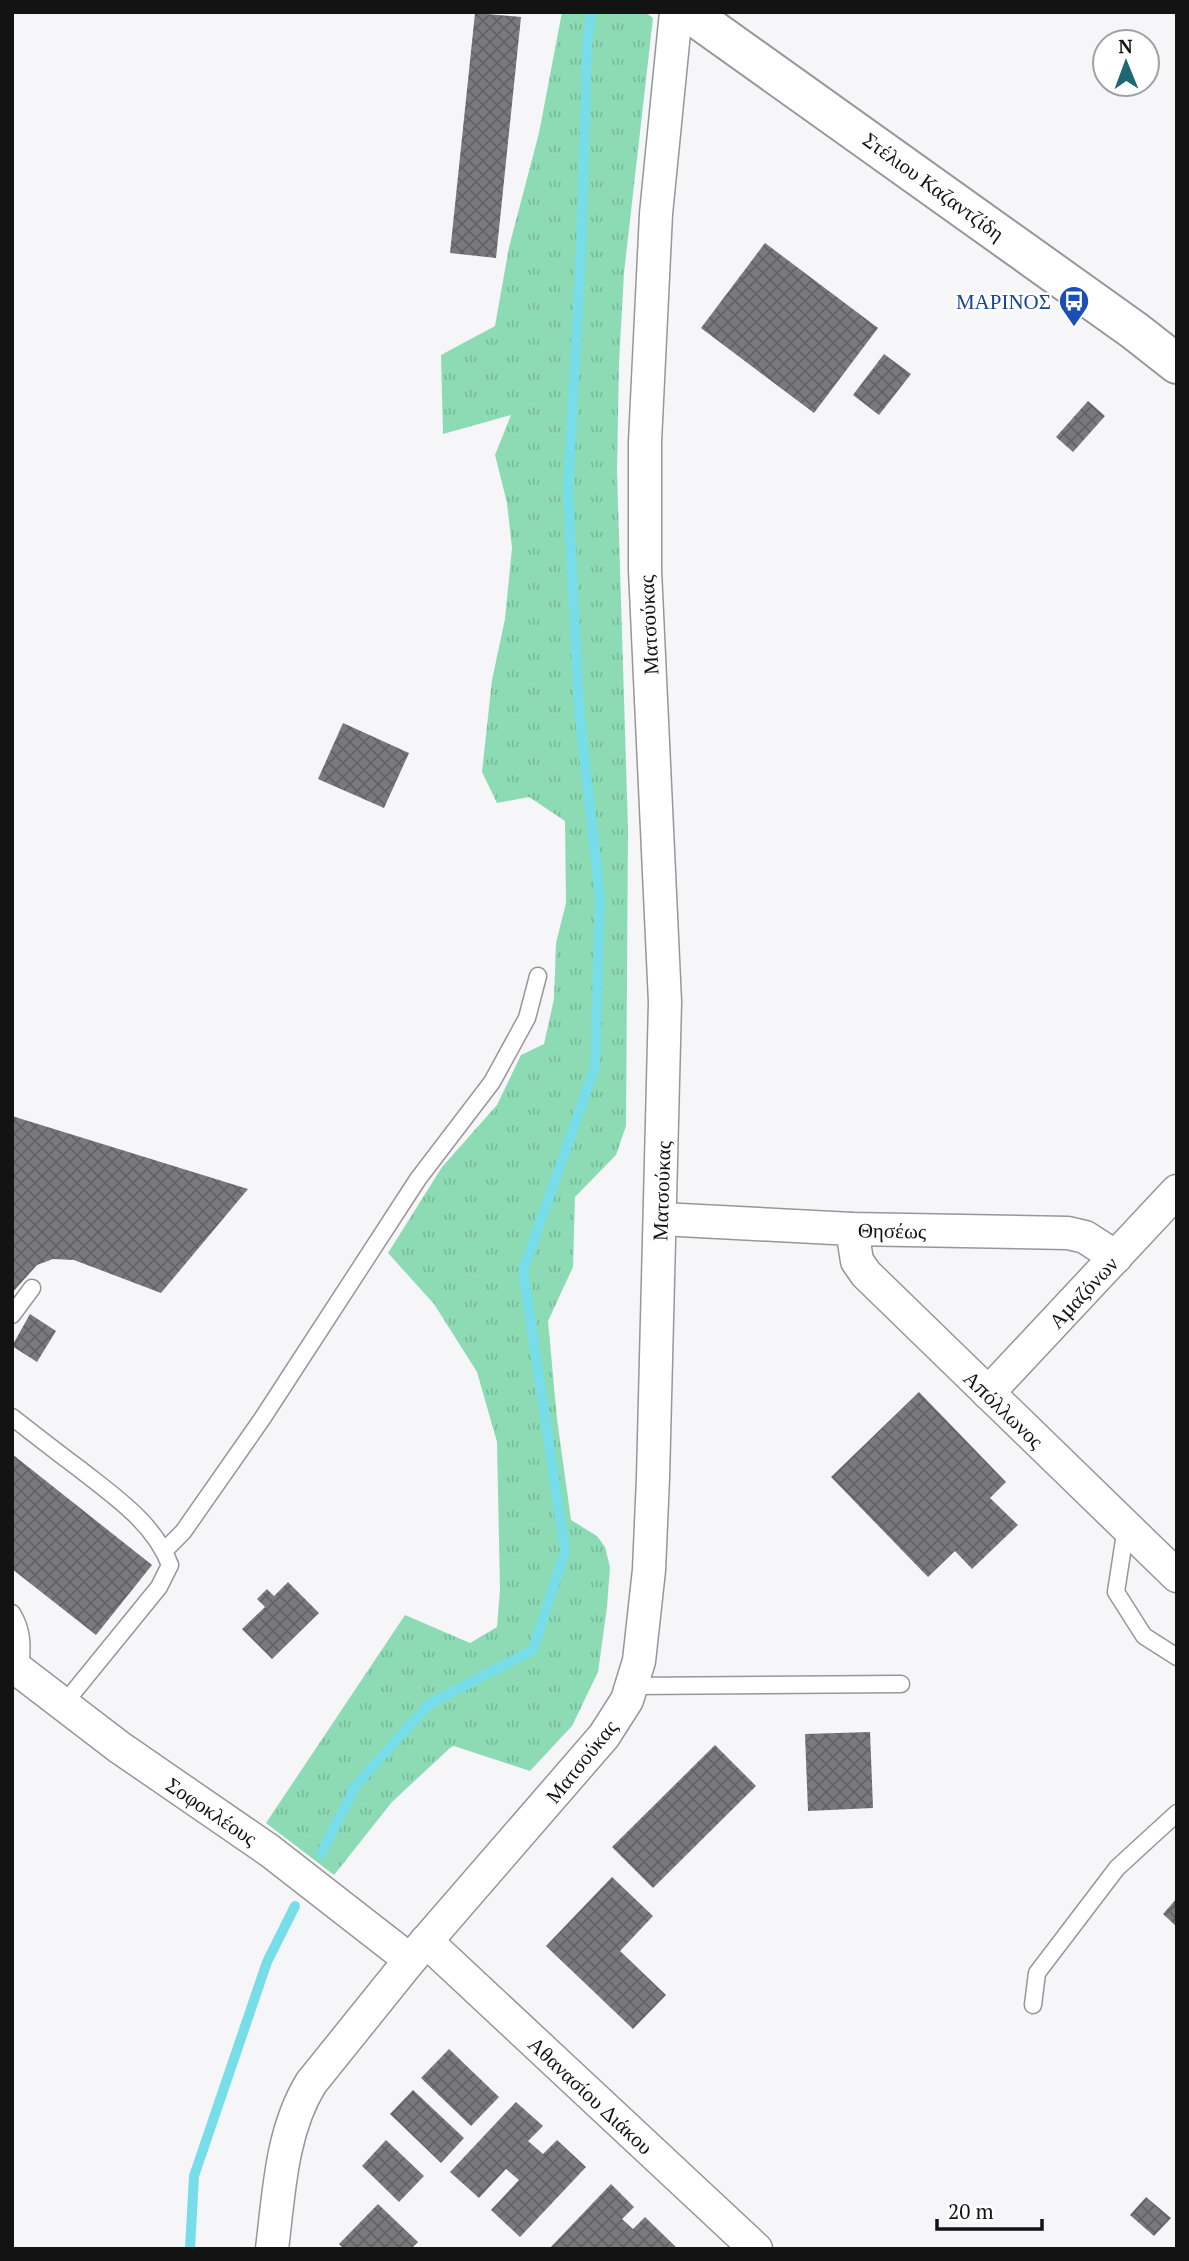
<svg xmlns="http://www.w3.org/2000/svg" width="1189" height="2261" font-family="'PT Serif',serif">
  <defs>
    <pattern id="grass-tufts" width="24" height="20" patternUnits="userSpaceOnUse" patternTransform="scale(1.75)"><rect width="24" height="20" fill="#8ddbb5"/><path d="M3 7l-1-3M5 7V3M7 7l1-3M15 17l-1-3M17 17v-4M19 17l1-3" fill="none" stroke="#79bb9b"/></pattern>
    <pattern id="building-cross-hatch" width="8" height="8" patternUnits="userSpaceOnUse" patternTransform="scale(1.75)"><rect width="8" height="8" fill="#7a7a7c"/><path d="M0 0l8 8M0 8l8-8" fill="none" stroke="#636364"/></pattern>
  </defs>
  <rect width="100%" height="100%" fill="#f6f6f8"/>
  <polygon fill="url(#grass-tufts)" points="562,12 645,12 653,18 624,273 619,363 617,470 628,828 626,1126 616,1155 575,1197 573,1267 548,1321 557,1419 571,1520 597,1536 605,1547 610,1567 607,1607 598,1672 572,1726 530,1771 454,1746 450,1748 392,1802 334,1875 266,1823 405,1615 470,1643 497,1627 500,1590 497,1442 477,1372 434,1304 388,1253 442,1167 497,1105 521,1055 544,1044 554,999 556,943 566,903 565,821 529,797 497,803 482,772 492,680 505,619 512,548 507,503 495,455 511,415 443,434 441,355 495,326 509,247 539,133"/>
  <g fill="none" stroke-linecap="round" stroke-linejoin="round">
    <g stroke="#77dde9" stroke-width="10">
      <polyline points="321,1854 356,1785 429,1704 533,1650 565,1551 523,1271 595,1067 600,899 579,709 568,491 581,251 587,47 591,12"/>
      <polyline points="190,2249 194,2176 267,1962 295,1906"/>
    </g>
  </g>
  <g fill="url(#building-cross-hatch)">
    <polygon points="475,13 521,17 496,258 450,253"/>
    <polygon points="765,243 878,328 814,413 701,328"/>
    <polygon points="884,354 911,374 879,415 853,395"/>
    <polygon points="1088,401 1105,416 1073,452 1056,437"/>
    <polygon points="343,723 409,753 384,808 318,779"/>
    <polygon points="12,1116 248,1189 161,1293 74,1260 53,1259 37,1265 12,1293"/>
    <polygon points="30,1314 56,1331 37,1362 12,1346"/>
    <polygon points="919,1392 1006,1482 990,1498 1018,1525 972,1569 955,1551 928,1577 831,1477"/>
    <polygon points="12,1454 152,1565 96,1635 12,1569"/>
    <polygon points="288,1582 319,1613 272,1659 242,1629 265,1607 257,1599 267,1589 274,1596"/>
    <polygon points="870,1732 873,1808 808,1811 805,1734"/>
    <polygon points="715,1745 756,1786 653,1888 612,1847"/>
    <polygon points="612,1877 653,1916 620,1951 666,1995 633,2029 546,1946"/>
    <polygon points="1177,1898 1177,1927 1163,1914"/>
    <polygon points="449,2049 499,2097 471,2126 421,2078"/>
    <polygon points="413,2090 464,2138 441,2163 390,2114"/>
    <polygon points="516,2102 543,2126 528,2141 543,2154 557,2140 586,2167 520,2237 491,2210 519,2180 506,2169 479,2198 450,2172"/>
    <polygon points="386,2140 424,2176 399,2202 362,2166"/>
    <polygon points="611,2184 634,2207 622,2219 633,2229 645,2217 678,2249 549,2249"/>
    <polygon points="1146,2197 1171,2218 1154,2236 1130,2215"/>
    <polygon points="378,2204 418,2242 411,2249 344,2249 339,2244"/>
  </g>
  <g fill="none" stroke-linecap="round" stroke-linejoin="round">
    <g stroke="#979799" stroke-width="19">
      <g id="lane">
        <polyline points="12,1315 32,1288"/>
        <path d="M 12,1417 C 35,1435 58,1453 81,1470 C 115,1497 154,1523 170,1565 L 159,1587 L 63,1705"/>
        <polyline points="1126,1527 1116,1592 1144,1636 1177,1657"/>
        <polyline points="164,1551 183,1532 262,1419 418,1179 492,1082 527,1018 538,976"/>
        <path d="M 12,1613 C 24,1632 22,1650 20,1671"/>
        <polyline points="633,1686 901,1684"/>
        <polyline points="1033,2005 1037,1973 1117,1868 1177,1813"/>
      </g>
    </g>
    <g stroke="#979799" stroke-width="35">
      <g id="street">
        <polyline points="661,1219 852,1229 1068,1233 1085,1237 1116,1257"/>
        <polyline points="852,1229 857,1261 866,1274 1177,1576"/>
        <polyline points="988,1393 1177,1191"/>
        <polyline points="12,1665 119,1747 270,1851 410,1960"/>
        <polyline points="426,1941 756,2249"/>
        <path d="M 272,2249 C 279,2193 281,2132 311,2083 L 410,1960 L 604,1736 L 627,1700 L 639,1661 L 649,1570 L 653,1478 L 665,1002 L 645,570 L 645,442 L 656,214 L 676,12"/>
      </g>
    </g>
    <g stroke="#979799" stroke-width="42">
      <polyline id="secondary" points="688,12 1135,331 1177,364"/>
    </g>
    <use href="#lane" stroke="#fff" stroke-width="16"/>
    <use href="#street" stroke="#fff" stroke-width="32"/>
    <use href="#secondary" stroke="#fff" stroke-width="38"/>
  </g>
  <defs>
    <g id="bus-pin" transform="scale(1.575)"><path d="M0 17L-7.5 6A9.5 9.5 0 1 1 7.5 6Z" fill="#1a4fb4" stroke="#fff"/><path d="M-5-6H5V4H4V6H2V4H-2V6H-4V4H-5ZM-3.5-4V0h7V-4ZM-3.5 1.2v1.5H-2V1.2ZM2 1.2v1.5H3.5V1.2Z" fill="#fff"/></g>
  </defs>
  <g fill-rule="evenodd">
    <use href="#bus-pin" x="1074" y="301"/>
  </g>
  <g text-anchor="middle" dominant-baseline="central" stroke-width="5" stroke-linejoin="round" paint-order="stroke">
    <g font-size="21" fill="#131314" stroke="#fff">
      <text transform="translate(934 186) rotate(36)">Στέλιου Καζαντζίδη</text>
      <text transform="translate(648 625) rotate(-93)">Ματσούκας</text>
      <text transform="translate(661 1191) rotate(-88)">Ματσούκας</text>
      <text transform="translate(892 1230) rotate(1)">Θησέως</text>
      <text transform="translate(1083 1292) rotate(-47)">Αμαζόνων</text>
      <text transform="translate(1004 1409) rotate(44)">Απόλλωνος</text>
      <text transform="translate(581 1761) rotate(-51)">Ματσούκας</text>
      <text transform="translate(212 1811) rotate(34)">Σοφοκλέους</text>
      <text transform="translate(591 2095) rotate(43)">Αθανασίου Διάκου</text>
    </g>
    <g font-size="21" fill="#164399" stroke="#fff" text-anchor="end">
      <text x="1051" y="301">ΜΑΡΙΝΟΣ</text>
    </g>
  </g>
  <rect width="1189" height="2261" fill="none" stroke="#131314" stroke-width="28"/>
  <g transform="translate(1126 63) rotate(359)"><circle r="33" fill="#ffffff" stroke="#a1a1a1" stroke-width="2"/>
  <path d="M0-5L12 26L0 18L-12 26Z" fill="#1e6873"/>
  <text y="-10" font-size="19" font-weight="bold" text-anchor="middle" fill="#131314">N</text>
  </g>
  <path d="M937 2219v10h105v-10" fill="none" stroke="#131314" stroke-width="3.5"/>
  <text x="948" y="2219" font-size="21" fill="#131314" stroke="#ffffff" stroke-width="5" paint-order="stroke">20 m</text>
</svg>
